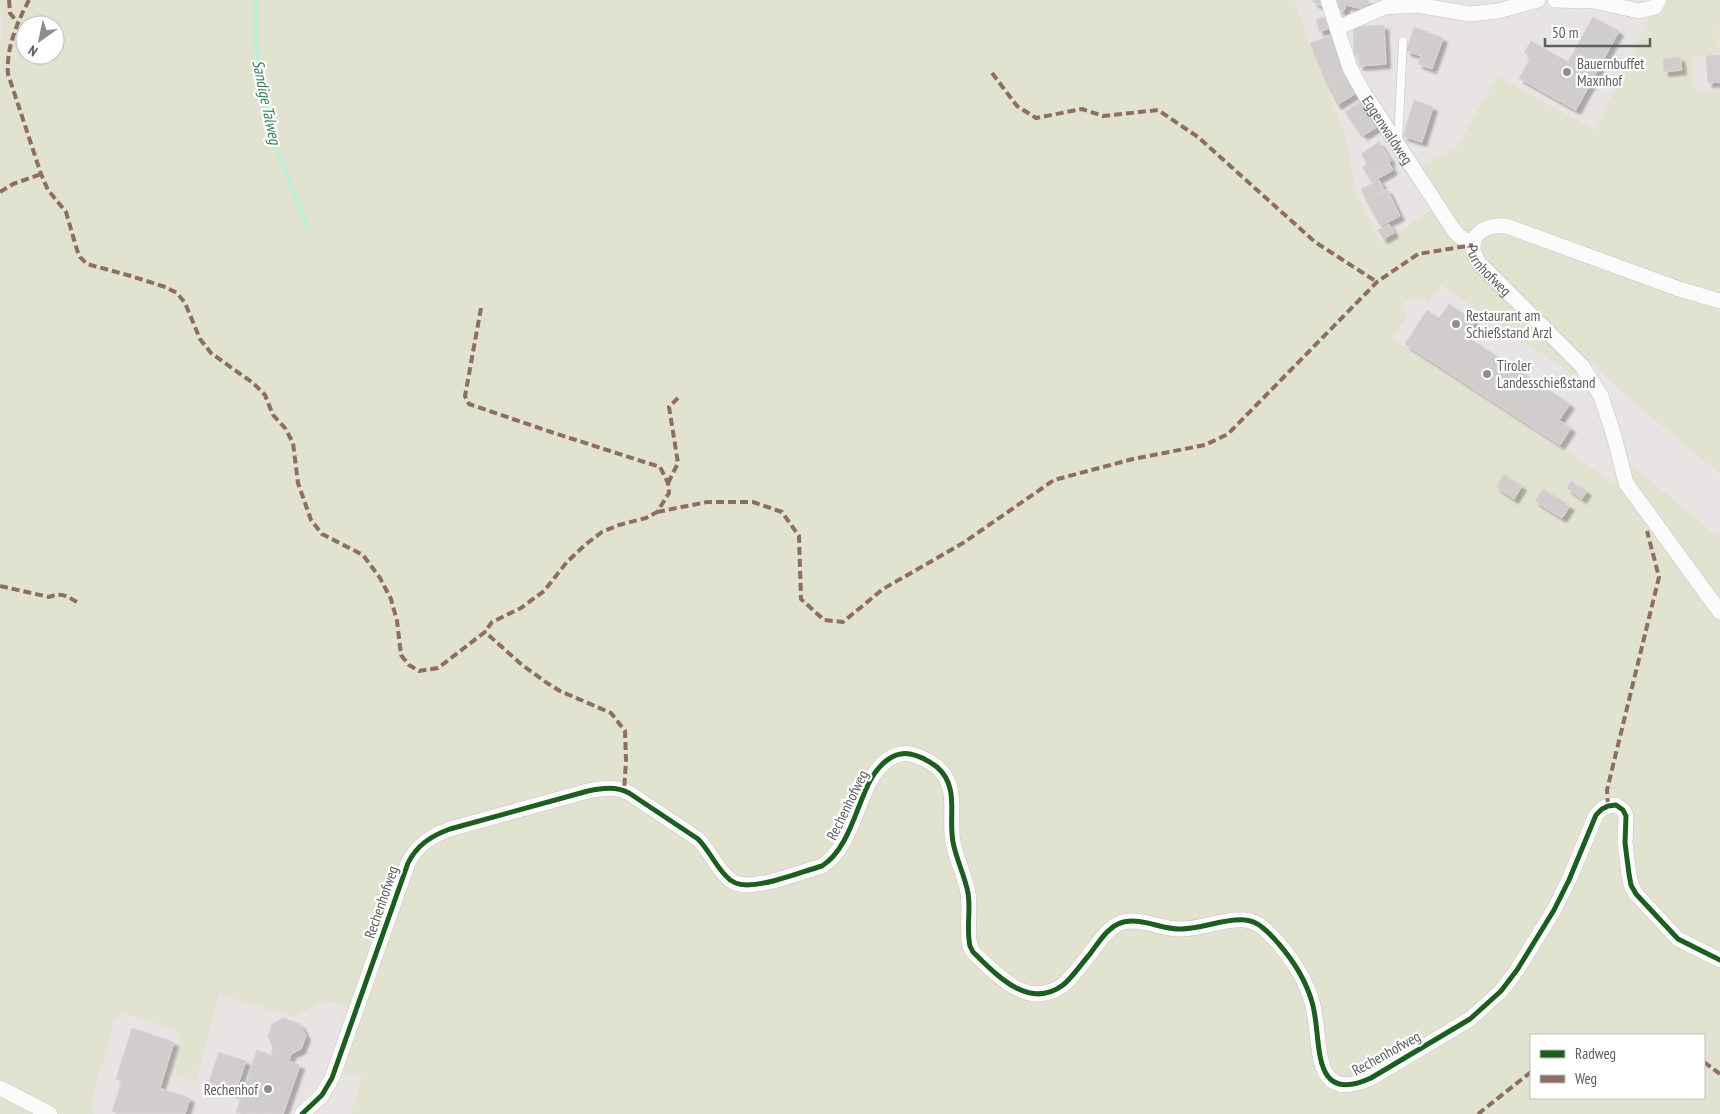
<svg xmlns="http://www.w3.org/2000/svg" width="1720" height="1114" font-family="'PT Sans Narrow',sans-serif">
  <defs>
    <filter id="shadow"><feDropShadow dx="4.5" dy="4.5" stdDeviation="1" flood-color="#0004"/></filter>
  </defs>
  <rect width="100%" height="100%" fill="#e9e4e4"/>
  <path fill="#e2e2d1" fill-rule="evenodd" d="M 0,0 L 1294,0 L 1346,137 L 1356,192 L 1382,244 L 1442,202 L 1418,167 L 1457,147 L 1497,76 L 1595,130 L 1649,18 L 1663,0 L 1720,0 L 1719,54 L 1692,57 L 1696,91 L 1720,89 L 1720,474 L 1625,395 L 1592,362 L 1573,375 L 1441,285 L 1428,304 L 1421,298 C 1413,299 1403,301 1400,308 L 1408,314 L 1393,337 L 1384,333 L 1613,482 L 1627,475 L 1627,461 L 1712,532 L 1720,533 L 1720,1114 L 351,1114 L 362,1077 L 341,1071 L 361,1011 L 325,1000 L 293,1017 L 219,994 L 196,1081 L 170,1075 L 181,1036 L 176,1030 L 126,1014 L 114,1020 L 106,1057 L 100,1071 L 92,1102 L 92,1112 L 94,1114 L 0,1114 L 0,42 C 4,29 0,14 0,0 ZM 25,25 L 55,25 L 55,55 L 25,55 ZM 1531,1035 L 1704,1035 L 1704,1098 L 1531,1098 Z"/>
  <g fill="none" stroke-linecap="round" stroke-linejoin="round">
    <polyline stroke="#bcf0d7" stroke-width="4.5" points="256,0 256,52 274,142 308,228"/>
  </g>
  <g fill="#d1cdcd" stroke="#d8d4d4" filter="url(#shadow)">
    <polygon points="1312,0 1323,0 1325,8 1315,3"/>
    <polygon points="1335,0 1369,0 1366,10 1346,5 1344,11 1338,9 1339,4 1334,2"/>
    <polygon points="1325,17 1328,29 1319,31 1316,19"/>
    <polygon points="1593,17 1619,31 1576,110 1519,78 1531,57 1524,53 1531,41 1568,62"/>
    <polygon points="1384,25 1386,64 1359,66 1359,55 1354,55 1353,27"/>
    <polygon points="1414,27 1443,38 1432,69 1418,64 1421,56 1406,51"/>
    <polygon points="1333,35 1348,74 1326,83 1310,43"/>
    <polygon points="1720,55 1720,82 1708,83 1706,56"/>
    <polygon points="1680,57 1682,70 1664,72 1663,59"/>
    <polygon points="1348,74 1358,92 1337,105 1326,83"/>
    <polygon points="1414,100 1433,107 1422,142 1403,136"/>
    <polygon points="1360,102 1377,127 1364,135 1357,130 1345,112"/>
    <polygon points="1379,142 1391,161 1369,177 1362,168 1367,164 1361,154"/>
    <polygon points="1389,163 1393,170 1374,181 1370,176"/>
    <polygon points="1379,180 1384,190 1366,200 1361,189"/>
    <polygon points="1387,189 1400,216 1380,226 1366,200"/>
    <polygon points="1389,224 1394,233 1383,239 1378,230"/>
    <polygon points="1449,304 1475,321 1466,336 1570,404 1559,420 1571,428 1560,445 1405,344 1427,310 1439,318"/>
    <polygon points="1504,474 1522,486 1514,499 1496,487"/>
    <polygon points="1571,481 1587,491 1582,499 1567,488"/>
    <polygon points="1543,489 1570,506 1562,518 1535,501"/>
    <polygon points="284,1018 300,1024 306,1036 301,1049 291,1054 289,1061 300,1065 283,1114 236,1113 257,1050 271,1055 273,1048 268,1037 272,1024"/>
    <polygon points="132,1028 174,1042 160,1088 190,1098 185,1114 121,1114 112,1111 122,1081 116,1079"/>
    <polygon points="219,1052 246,1061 235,1093 208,1084"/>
  </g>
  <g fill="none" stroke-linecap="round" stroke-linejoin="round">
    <g stroke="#c4c3c3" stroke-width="9">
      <polyline id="lane" points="1398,142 1403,41"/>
    </g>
    <g stroke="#c4c3c3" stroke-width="16">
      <g id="street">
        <path id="s1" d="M 1328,0 L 1350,68 L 1362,90 L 1453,229 L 1459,236 L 1473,245"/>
        <polyline points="1555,0 1593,1 1639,11 1655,7 1659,0"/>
        <polyline points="1337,28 1385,7 1417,5 1470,14 1498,11 1538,0"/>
        <path id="s2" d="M 1720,301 L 1679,289 L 1506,226 C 1481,223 1462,241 1480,264 L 1582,366 L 1601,396 L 1614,436 L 1626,483 L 1720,612"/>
        <polyline points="0,1088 50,1114"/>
        <path d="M 302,1114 L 322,1095 L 332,1078 L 408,863 C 417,845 431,836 450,829 L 588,791 C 602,788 616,786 629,793 L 698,839 C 709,850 715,865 726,876 C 731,882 739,885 747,885 C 772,884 798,873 822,866 C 849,849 856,806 871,779 C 879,765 893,751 910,754 C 921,756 929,761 937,767 C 960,787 948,816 953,842 C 956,859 965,876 968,893 C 971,911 966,929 970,946 L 973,952 C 996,974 1028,1011 1063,985 C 1073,977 1081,964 1090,954 C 1098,943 1106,930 1118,924 C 1137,915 1162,930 1181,929 C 1203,929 1224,918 1245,920 C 1259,921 1269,933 1278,943 C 1292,959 1306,981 1312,1002 C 1323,1037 1308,1107 1371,1078 L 1470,1019 L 1501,991 L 1517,970 L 1554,910 L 1569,880 L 1596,815 L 1602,809 L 1608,806 L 1616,805 L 1623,810 L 1626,816 L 1625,843 L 1629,874 L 1631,885 L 1636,894 L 1678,939 L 1720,960"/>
      </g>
    </g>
    <use href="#lane" stroke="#fcfbfb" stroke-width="8"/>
    <use href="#street" stroke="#fcfbfb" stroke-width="15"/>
    <g stroke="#8d6e63" stroke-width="4" stroke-dasharray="8 4" stroke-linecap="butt">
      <polyline points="9,0 10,13 17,22"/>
      <path d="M 29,0 C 17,23 6,48 8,74 L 41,174 L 48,190 L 66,212 L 77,250 L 80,257 L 87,264 L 131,276 L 165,287 L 177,293 L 185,303 L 200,339 L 211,353 L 253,383 L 265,395 L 273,415 L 285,428 L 293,443 L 298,483 L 311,520 L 322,534 L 363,555 L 380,578 L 391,599 L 397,621 L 401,655 L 409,665 L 419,671 L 438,668 L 485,632 L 522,665 L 547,683 L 560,691 L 611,713 L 625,731 L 626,761 L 624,791"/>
      <polyline points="992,73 1017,106 1036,118 1082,109 1103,116 1158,110 1198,137 1315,242 1377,282"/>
      <polyline points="0,192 13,184 41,174"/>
      <polyline points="481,308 465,396 469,404 551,432 660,467 668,483 669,493 657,512 646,518 619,525 602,532 586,544 567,562 544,591 521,608 492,622 485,632"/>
      <polyline points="668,483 678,463 669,407 678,398"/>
      <polyline points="657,512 707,502 753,502 782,512 799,536 801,599 824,620 843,622 883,589 963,543 1054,480 1133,459 1205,445 1228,434 1377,282 1418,254 1473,245"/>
      <path d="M 0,586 L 49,597 C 61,592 67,596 77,602"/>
      <polyline points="1608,806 1607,790 1659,577 1647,531"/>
      <polyline points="1704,1062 1720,1074"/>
      <polyline points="1478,1114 1531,1072"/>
    </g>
    <g stroke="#fff" stroke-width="8">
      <path id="cycleway" d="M 302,1114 L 322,1095 L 332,1078 L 408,863 C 417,845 431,836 450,829 L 588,791 C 602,788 616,786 629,793 L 698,839 C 709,850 715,865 726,876 C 731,882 739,885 747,885 C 772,884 798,873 822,866 C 849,849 856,806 871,779 C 879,765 893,751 910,754 C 921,756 929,761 937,767 C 960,787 948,816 953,842 C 956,859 965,876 968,893 C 971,911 966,929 970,946 L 973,952 C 996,974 1028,1011 1063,985 C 1073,977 1081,964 1090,954 C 1098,943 1106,930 1118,924 C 1137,915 1162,930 1181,929 C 1203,929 1224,918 1245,920 C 1259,921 1269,933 1278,943 C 1292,959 1306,981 1312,1002 C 1323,1037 1308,1107 1371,1078 L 1470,1019 L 1501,991 L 1517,970 L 1554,910 L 1569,880 L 1596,815 L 1602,809 L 1608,806 L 1616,805 L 1623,810 L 1626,816 L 1625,843 L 1629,874 L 1631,885 L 1636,894 L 1678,939 L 1720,960"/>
    </g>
    <use href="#cycleway" stroke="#1b5e20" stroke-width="5"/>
  </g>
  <g fill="#8c8f8e" stroke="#fff" stroke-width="2">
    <circle cx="1567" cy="72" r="5"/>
    <circle cx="1456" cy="324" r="5"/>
    <circle cx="1487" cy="374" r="5"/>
    <circle cx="268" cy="1089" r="5"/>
  </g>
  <g text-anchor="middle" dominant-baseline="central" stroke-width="4.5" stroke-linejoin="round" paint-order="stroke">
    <g font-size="15" fill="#5a615f" stroke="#fff" text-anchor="start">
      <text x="1577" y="63">Bauernbuffet<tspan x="1577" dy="17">Maxnhof</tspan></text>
      <text x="1466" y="315">Restaurant am<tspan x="1466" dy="17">Schießstand Arzl</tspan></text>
      <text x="1497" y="365">Tiroler<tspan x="1497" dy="17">Landesschießstand</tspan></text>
      <text x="258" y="1089" text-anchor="end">Rechenhof</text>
    </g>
    <g font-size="15" fill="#5a615f" stroke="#fff">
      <text stroke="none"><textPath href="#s1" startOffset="144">Eggenwaldweg</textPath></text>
      <text stroke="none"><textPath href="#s2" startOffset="300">Purnhofweg</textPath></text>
      <text transform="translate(847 805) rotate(-64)">Rechenhofweg</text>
      <text transform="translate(381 902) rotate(-71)">Rechenhofweg</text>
      <text transform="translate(1386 1053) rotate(-29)">Rechenhofweg</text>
    </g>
    <g font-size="16" font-style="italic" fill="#397c62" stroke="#fff">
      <text transform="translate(267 102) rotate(78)">Sandige Talweg</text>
    </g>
  </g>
  <rect x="1530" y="1034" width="175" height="65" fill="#ffffff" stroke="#bdc0bf"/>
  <rect x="1540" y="1050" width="25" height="8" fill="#1b5e20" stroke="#bdc0bf"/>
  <text x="1575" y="1059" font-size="15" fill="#5a615f">Radweg</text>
  <rect x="1540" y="1075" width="25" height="8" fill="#8d6e63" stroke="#bdc0bf"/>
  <text x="1575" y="1084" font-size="15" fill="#5a615f">Weg</text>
  <g transform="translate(40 40) rotate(213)"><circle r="24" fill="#ffffff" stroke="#bdc0bf"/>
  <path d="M0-4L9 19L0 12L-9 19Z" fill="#8c8f8e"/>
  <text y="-8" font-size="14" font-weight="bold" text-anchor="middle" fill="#5a615f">N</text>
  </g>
  <path d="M1545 38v8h105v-8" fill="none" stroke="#5a615f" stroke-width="2.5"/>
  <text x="1552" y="38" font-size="15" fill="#5a615f" stroke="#ffffff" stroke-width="4" paint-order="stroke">50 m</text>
</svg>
